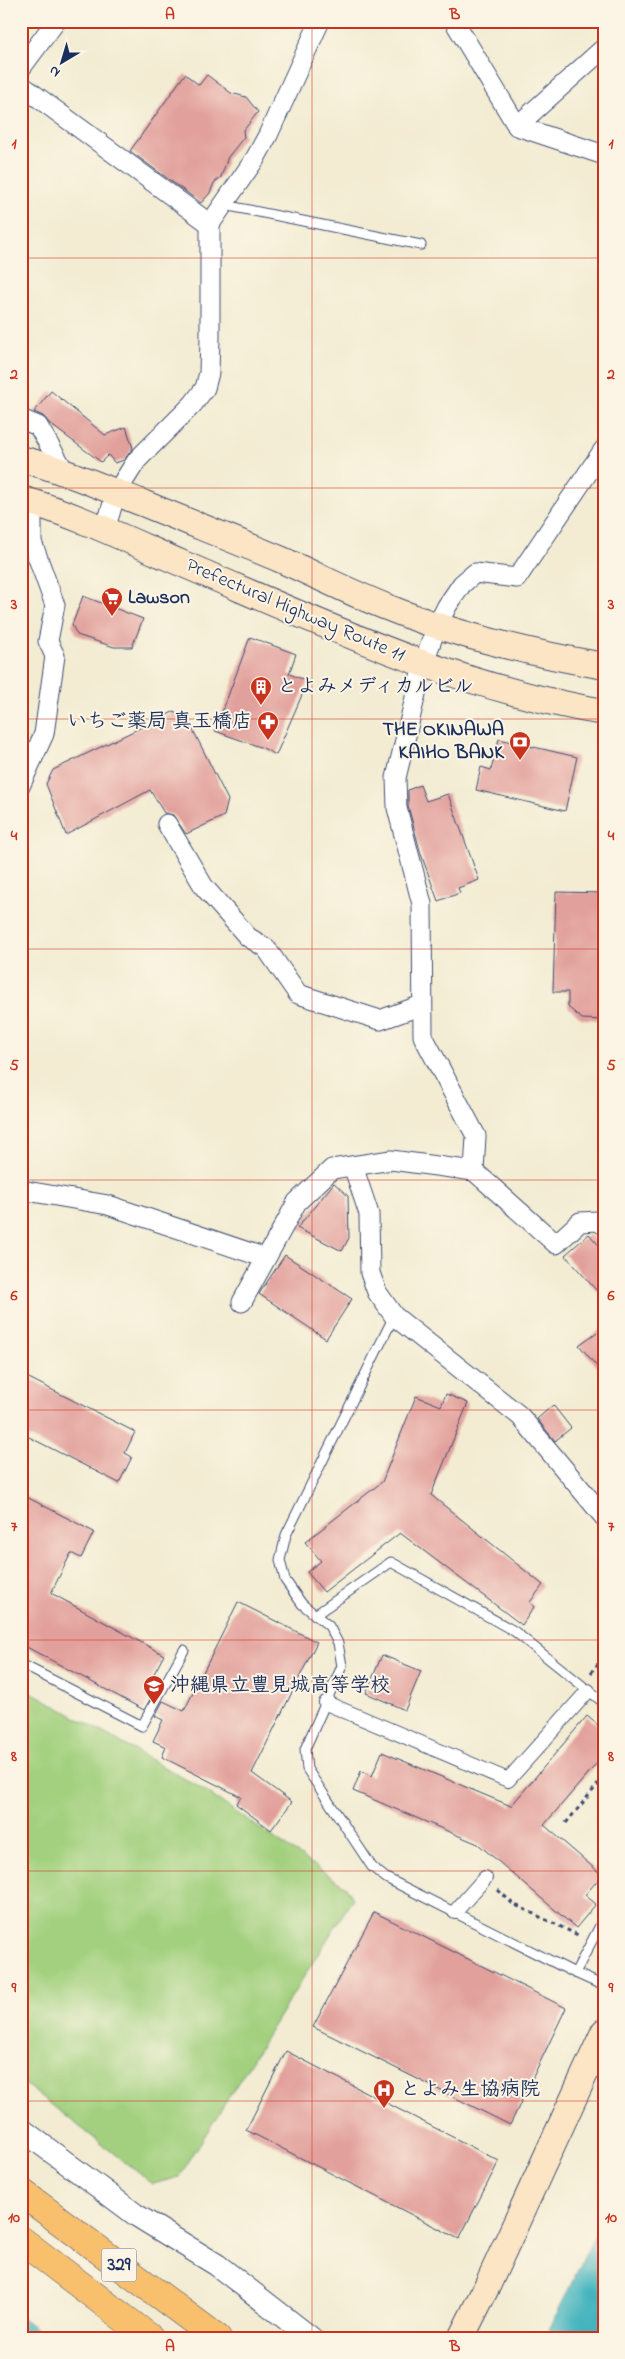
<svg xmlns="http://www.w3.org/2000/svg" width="625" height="2359" font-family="'Indie Flower','Klee One',sans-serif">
  <rect width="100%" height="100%" fill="#fcf5e5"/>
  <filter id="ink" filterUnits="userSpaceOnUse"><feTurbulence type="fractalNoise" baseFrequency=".02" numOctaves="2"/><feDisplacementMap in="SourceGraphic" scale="10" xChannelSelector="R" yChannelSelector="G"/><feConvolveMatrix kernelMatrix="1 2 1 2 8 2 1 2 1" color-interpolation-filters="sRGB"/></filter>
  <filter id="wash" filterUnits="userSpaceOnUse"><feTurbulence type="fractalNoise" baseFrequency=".0096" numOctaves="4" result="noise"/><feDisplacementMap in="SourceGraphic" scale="20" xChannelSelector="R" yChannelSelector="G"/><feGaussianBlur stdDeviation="1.12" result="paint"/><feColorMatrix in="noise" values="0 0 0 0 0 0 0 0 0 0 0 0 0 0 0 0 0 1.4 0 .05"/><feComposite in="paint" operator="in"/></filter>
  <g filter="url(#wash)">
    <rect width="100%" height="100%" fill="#f3ecd3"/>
    <polygon fill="#a2d07e" stroke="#5e806e" points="21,1686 199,1787 346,1887 353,1898 179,2177 153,2184 21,2081"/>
    <g fill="#44b4be" stroke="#30728e">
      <polygon points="604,2216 604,2338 545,2338"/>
      <polygon points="21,2317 48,2338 21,2338"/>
    </g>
    <g id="blocks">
      <g fill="#e2a09c">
        <polygon points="185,74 199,85 207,75 231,93 246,97 258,112 243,131 244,137 228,157 221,177 214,183 210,193 201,203 130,151"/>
        <polygon points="51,391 105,435 126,427 133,448 124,460 115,463 108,455 101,462 50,424 43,416 34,412"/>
        <polygon points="83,596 143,619 132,647 114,647 77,635 72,625"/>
        <polygon points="250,637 296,654 289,674 308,681 276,755 263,748 215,731"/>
        <polygon points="173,712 187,718 228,800 224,816 186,834 173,815 164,813 150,790 66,835 46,784 53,770"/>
        <polygon points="499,739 577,757 565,811 476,790 481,767 491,770"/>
        <polygon points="420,785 426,801 448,794 479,880 458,888 460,893 438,901 421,854 408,806 408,790"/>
        <polygon points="556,892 604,893 604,1020 582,1019 568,1007 568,992 553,992"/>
        <polygon points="334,1183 348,1196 349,1238 342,1251 297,1228"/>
        <polygon points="589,1234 604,1251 604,1299 565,1255"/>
        <polygon points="285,1255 352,1299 326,1339 259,1294"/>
        <polygon points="604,1327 604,1375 579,1345"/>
        <polygon points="21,1374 135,1432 125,1453 132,1457 119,1483 21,1433"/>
        <polygon points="446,1394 468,1403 431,1495 543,1585 530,1602 534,1607 522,1625 400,1533 324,1592 307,1572 321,1561 305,1542 382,1482 416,1396 441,1406"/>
        <polygon points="553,1405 571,1428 555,1441 537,1419"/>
        <polygon points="21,1494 94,1532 81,1558 71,1553 51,1593 164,1655 144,1692 152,1696 144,1710 21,1644"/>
        <polygon points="238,1602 317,1642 252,1773 292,1802 271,1830 236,1804 241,1797 162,1757 166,1747 153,1741 163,1720 155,1716 163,1701 184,1711"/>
        <polygon points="382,1655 421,1671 405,1710 366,1693"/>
        <polygon points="587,1716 604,1730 604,1755 544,1825 602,1875 585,1895 596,1904 576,1928 478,1844 353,1791 361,1771 372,1776 382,1752 511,1806"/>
        <polygon points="374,1912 566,2008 510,2125 313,2027"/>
        <polygon points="286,2051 499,2161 459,2239 246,2130"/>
      </g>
    </g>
  </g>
  <g filter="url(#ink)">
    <use href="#blocks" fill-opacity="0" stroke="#3b4b70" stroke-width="1"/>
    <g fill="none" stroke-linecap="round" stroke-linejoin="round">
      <g stroke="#3b4b70" stroke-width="11">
        <g id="service">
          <polyline points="224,205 421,245"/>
          <polyline points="394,1316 286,1535 280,1560 285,1580 302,1604 329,1626 338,1643 342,1666 305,1749 307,1769 372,1867 386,1878 575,1973 604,1918"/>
          <polyline points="315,1615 391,1562 514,1631 604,1703"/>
          <polyline points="21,1664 142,1726 184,1650"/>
          <polyline points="575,1973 604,1986"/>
        </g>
      </g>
      <g stroke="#3b4b70" stroke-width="16">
        <g id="pedestrian">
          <polyline points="326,1703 508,1780 588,1691"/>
          <polyline points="455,1912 485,1878"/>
        </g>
      </g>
      <g stroke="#3b4b70" stroke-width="21">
        <g id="minor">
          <polyline points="454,21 517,126 604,155"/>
          <polyline points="21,68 56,21"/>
          <polyline points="21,85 210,224"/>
          <polyline points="517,126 604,48"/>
          <polyline points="21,419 38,426 65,472"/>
          <polyline points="105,530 116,493 137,460 193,404 205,388 209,373 210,338 210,224 255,159 268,135 320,21"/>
          <polyline points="21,784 44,734 55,656 48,641 55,605 32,542 32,502"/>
          <polyline points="167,824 204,887 248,937 266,948 298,994 380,1020 422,1005"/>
          <polyline points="353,1166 369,1214 370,1273 377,1292 394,1316 520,1416 604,1517"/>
          <polyline points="474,1171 556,1244 580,1222 598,1221 604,1225"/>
          <polyline points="21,1190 108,1205 266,1258"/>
          <polyline points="242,1302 297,1202 332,1169 391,1160 474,1171 476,1136 423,1036 422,904 397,808 396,778 423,664 437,626 447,606 462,584 475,573 517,578 604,449"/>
        </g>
      </g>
      <g stroke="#3b4b70" stroke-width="24">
        <polyline id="tertiary" points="21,2129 136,2215 217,2265 311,2338"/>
      </g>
      <g stroke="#3b4b70" stroke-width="28">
        <g id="secondary">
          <path d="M 21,459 C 64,470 104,488 145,504 C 191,523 237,541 282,560 C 318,576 353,594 389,608 C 458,636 530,653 604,666"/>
          <path d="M 21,499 C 77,515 130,541 183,564 C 319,622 456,688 604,712"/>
          <polyline points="461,2338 488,2284 604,2032"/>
        </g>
      </g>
      <g stroke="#3b4b70" stroke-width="29">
        <g id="trunk">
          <polyline points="21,2192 217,2338"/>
          <polyline points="21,2240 150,2338"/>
        </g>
      </g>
      <g stroke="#3b4b70" stroke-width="3" stroke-dasharray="4 4" stroke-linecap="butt">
        <polyline points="591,1673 604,1656"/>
        <polyline points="566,1823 604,1777"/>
        <polyline points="498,1890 513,1904 578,1935"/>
      </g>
      <use href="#service" stroke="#fff" stroke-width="9"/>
      <use href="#pedestrian" stroke="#fff" stroke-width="14"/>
      <use href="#minor" stroke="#fff" stroke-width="19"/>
      <use href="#tertiary" stroke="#fff" stroke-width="22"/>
      <use href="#secondary" stroke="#fce5c4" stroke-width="26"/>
      <use href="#trunk" stroke="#f8bf6c" stroke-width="28"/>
    </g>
  </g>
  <path fill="none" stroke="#c8321e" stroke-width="1" stroke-opacity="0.55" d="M 312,21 L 312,2338M 21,258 L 604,258M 21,488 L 604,488M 21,719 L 604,719M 21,949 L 604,949M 21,1180 L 604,1180M 21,1410 L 604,1410M 21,1640 L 604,1640M 21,1871 L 604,1871M 21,2101 L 604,2101"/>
  <defs>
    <g id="supermarket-pin" transform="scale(1.125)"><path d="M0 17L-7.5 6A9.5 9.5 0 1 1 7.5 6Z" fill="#c8321e" stroke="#fcf5e5"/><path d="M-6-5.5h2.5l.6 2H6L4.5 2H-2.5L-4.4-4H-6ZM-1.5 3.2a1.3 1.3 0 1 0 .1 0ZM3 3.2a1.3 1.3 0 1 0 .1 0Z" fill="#fff"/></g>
    <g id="building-pin" transform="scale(1.125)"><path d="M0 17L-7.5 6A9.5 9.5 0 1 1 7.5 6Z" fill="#c8321e" stroke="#fcf5e5"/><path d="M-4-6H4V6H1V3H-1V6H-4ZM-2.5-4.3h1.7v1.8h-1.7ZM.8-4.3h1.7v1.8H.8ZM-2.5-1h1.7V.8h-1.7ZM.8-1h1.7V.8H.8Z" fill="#fff"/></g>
    <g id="pharmacy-pin" transform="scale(1.125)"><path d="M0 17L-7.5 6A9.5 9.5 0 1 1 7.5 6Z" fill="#c8321e" stroke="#fcf5e5"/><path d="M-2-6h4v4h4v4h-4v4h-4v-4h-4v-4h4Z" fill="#fff"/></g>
    <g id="bank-pin" transform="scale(1.125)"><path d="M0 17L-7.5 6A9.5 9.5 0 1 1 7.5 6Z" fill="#c8321e" stroke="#fcf5e5"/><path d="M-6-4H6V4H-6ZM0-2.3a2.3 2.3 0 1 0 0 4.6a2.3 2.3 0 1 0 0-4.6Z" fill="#fff"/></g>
    <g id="school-pin" transform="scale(1.125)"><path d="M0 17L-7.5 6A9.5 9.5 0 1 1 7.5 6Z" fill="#c8321e" stroke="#fcf5e5"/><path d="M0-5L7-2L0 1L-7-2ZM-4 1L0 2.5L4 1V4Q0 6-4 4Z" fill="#fff"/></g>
    <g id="hospital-pin" transform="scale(1.125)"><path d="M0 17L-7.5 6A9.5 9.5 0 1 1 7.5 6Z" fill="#c8321e" stroke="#fcf5e5"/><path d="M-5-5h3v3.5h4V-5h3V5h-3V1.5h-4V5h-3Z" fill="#fff"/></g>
  </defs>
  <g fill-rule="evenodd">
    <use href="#supermarket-pin" x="112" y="598"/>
    <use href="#building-pin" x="261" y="687"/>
    <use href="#pharmacy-pin" x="268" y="722"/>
    <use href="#bank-pin" x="520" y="742"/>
    <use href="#school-pin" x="154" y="1686"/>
    <use href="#hospital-pin" x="384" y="2090"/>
  </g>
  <g text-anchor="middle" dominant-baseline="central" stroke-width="4" stroke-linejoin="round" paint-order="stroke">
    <rect fill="#fcf5e5" stroke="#5e6a86" stroke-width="1" x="101.5" y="2248.5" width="35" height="33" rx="4"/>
    <g font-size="19" font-weight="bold" fill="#1b2f5e">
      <text x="119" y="2265">329</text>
    </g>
    <g font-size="20" font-weight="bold" fill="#1b2f5e" stroke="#fcf5e5" text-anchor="start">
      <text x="128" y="598">Lawson</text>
      <text x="277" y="687">とよみメディカルビル</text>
      <text x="252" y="722" text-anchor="end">いちご薬局 真玉橋店</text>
      <text x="504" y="730" text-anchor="end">THE OKINAWA<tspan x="504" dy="23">KAIHO BANK</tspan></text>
      <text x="170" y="1686">沖縄県立豊見城高等学校</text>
      <text x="400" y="2090">とよみ生協病院</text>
    </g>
    <g font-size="20" fill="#1b2f5e" stroke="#fcf5e5">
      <text transform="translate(295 611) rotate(23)">Prefectural Highway Route 11</text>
    </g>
  </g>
  <rect width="625" height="2359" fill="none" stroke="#fcf5e5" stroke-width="55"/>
  <g transform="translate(62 62) rotate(218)" stroke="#fcf5e5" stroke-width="4" paint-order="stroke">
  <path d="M0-4L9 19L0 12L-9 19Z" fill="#1b2f5e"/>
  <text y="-8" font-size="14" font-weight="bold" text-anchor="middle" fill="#1b2f5e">N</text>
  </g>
  <rect x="28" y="28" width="570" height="2304" fill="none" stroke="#c8321e" stroke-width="2"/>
  <g font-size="16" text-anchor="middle" font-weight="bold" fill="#c8321e">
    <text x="170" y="19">A</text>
    <text x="455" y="19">B</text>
    <text x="14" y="148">1</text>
    <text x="611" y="148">1</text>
    <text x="14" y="379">2</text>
    <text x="611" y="379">2</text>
    <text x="14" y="609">3</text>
    <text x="611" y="609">3</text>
    <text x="14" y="840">4</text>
    <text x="611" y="840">4</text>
    <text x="14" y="1070">5</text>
    <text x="611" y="1070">5</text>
    <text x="14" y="1300">6</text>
    <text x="611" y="1300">6</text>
    <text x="14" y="1531">7</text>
    <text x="611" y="1531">7</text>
    <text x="14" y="1761">8</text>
    <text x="611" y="1761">8</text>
    <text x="14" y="1992">9</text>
    <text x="611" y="1992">9</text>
    <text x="14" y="2222">10</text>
    <text x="611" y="2222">10</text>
    <text x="170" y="2351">A</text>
    <text x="455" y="2351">B</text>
  </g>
</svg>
